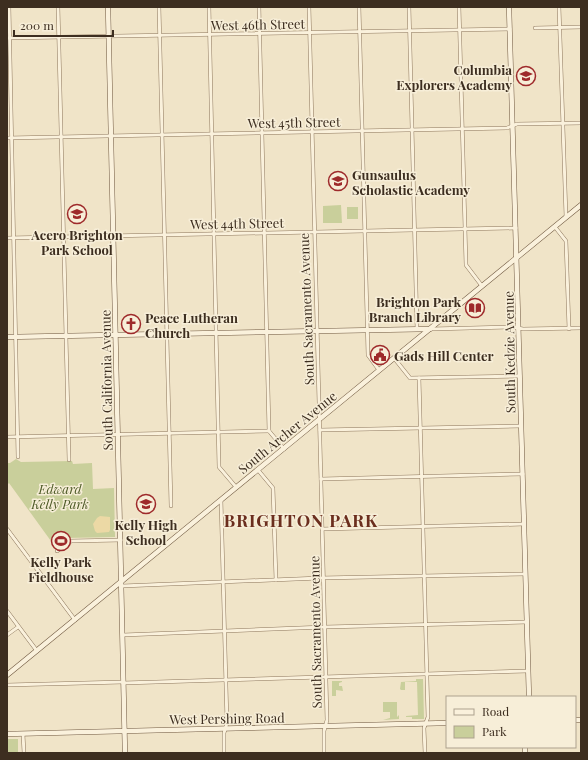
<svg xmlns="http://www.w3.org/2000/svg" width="588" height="760" font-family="'Playfair Display',serif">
  <rect width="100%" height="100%" fill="#f0e4c8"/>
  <g fill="#c9cf9b">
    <polygon points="341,205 342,223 323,223 323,206"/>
    <rect x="347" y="207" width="11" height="12"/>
    <polygon points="16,459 21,462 72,461 73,464 92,463 93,489 114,488 115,537 65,538 65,543 61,543 56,548 9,483 7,485 7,463 10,463"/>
    <polygon points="416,679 423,679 424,719 412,719 412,717 406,717 406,716 418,715 417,682 405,682 405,690 401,690 400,689 401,682 416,681"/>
    <polygon points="332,681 342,681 342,682 339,683 339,686 342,686 343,691 336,690 336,696 332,696"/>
    <polygon points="383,702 397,702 397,717 399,715 399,705 399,719 383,720 390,718 390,712 383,712"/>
    <rect x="7" y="739" width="11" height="14"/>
  </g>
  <polygon fill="#ecd9a5" points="100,516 110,517 110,530 109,532 97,533 95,531 93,524 97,518"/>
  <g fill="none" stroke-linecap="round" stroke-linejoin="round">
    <g stroke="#8d765c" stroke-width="4">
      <g id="street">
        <polyline points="9,7 18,457"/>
        <polyline points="58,7 69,460"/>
        <polyline points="159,7 171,506"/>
        <polyline points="209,7 219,467 236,487"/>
        <polyline points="259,7 269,431 284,449"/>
        <polyline points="309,7 327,720 324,731 324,753"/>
        <polyline points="359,7 368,355 379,370"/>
        <polyline points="409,7 417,329"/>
        <polyline points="459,7 466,265 482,286"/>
        <polyline points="559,7 566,217"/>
        <polyline points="535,28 581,27"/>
        <polyline points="7,38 510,29"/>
        <polyline points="7,138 507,128 517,124 581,123"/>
        <polyline points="555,227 566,241 569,329"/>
        <polyline points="7,238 516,228"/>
        <polyline points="431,329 513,327 523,329 581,328"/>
        <polyline points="394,358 410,378 520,376"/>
        <polyline points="419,378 428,717 424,728 425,753"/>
        <polyline points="320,430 521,426"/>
        <polyline points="7,437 269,431"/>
        <polyline points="258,470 273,488 276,580"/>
        <polyline points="321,479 523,474"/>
        <polyline points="221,500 227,723 224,733 224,753"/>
        <polyline points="7,529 75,620"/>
        <polyline points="322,529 524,524"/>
        <polyline points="57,551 71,541 121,540"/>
        <polyline points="122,586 320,578 525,574"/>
        <polyline points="7,611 37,651"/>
        <polyline points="7,635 18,627"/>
        <polyline points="123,635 325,627 527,622"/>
        <polyline points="123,683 528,671"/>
        <polyline points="7,685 123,682"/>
        <polyline points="23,734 24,753"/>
      </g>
    </g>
    <g stroke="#6f573f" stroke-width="5.5">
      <g id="secondary">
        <polyline points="108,7 125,753"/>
        <polyline points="509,7 529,697"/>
        <polyline points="7,337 430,329"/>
        <polyline points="7,675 581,205"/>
        <polyline points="575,720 581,720"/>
        <polyline points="7,734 447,723"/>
        <polyline points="525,747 525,753"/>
      </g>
    </g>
    <use href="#street" stroke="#faf1dc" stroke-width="3"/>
    <use href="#secondary" stroke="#faf1dc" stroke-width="4.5"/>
  </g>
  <defs>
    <g id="school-ring" transform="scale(1)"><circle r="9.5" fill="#f7eed8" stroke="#9e2a2b" stroke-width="1.5"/><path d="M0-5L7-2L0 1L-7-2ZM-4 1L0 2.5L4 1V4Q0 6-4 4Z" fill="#9e2a2b"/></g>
    <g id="library-ring" transform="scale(1)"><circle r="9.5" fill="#f7eed8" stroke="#9e2a2b" stroke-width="1.5"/><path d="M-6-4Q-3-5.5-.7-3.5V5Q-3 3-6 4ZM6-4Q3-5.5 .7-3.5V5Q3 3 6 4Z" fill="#9e2a2b"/></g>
    <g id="church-ring" transform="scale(1)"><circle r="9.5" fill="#f7eed8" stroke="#9e2a2b" stroke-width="1.5"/><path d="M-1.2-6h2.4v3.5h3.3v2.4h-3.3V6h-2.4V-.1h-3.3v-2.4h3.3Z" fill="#9e2a2b"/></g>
    <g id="civic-ring" transform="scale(1)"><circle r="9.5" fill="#f7eed8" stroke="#9e2a2b" stroke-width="1.5"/><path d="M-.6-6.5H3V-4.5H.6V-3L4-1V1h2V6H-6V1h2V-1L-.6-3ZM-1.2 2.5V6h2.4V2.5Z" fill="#9e2a2b"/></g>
    <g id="stadium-ring" transform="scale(1)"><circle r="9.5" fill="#f7eed8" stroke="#9e2a2b" stroke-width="1.5"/><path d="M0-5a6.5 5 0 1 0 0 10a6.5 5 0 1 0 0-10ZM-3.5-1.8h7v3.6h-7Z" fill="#9e2a2b"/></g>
  </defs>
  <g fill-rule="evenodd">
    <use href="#school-ring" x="526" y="76"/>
    <use href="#school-ring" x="338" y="181"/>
    <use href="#school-ring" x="77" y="214"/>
    <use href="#library-ring" x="475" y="308"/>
    <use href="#church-ring" x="131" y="324"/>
    <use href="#civic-ring" x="380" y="355"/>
    <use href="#school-ring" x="146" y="504"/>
    <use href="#stadium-ring" x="61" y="541"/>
  </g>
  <g text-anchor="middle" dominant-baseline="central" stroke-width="3" stroke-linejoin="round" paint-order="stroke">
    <g font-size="13" fill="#3d2e20" stroke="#f7eed8">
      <text transform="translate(258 24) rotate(-1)">West 46th Street</text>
      <text transform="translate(294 122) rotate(-1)">West 45th Street</text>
      <text transform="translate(237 223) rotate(-1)">West 44th Street</text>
      <text transform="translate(306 309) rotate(-92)">South Sacramento Avenue</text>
      <text transform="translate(509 352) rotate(-91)">South Kedzie Avenue</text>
      <text transform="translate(106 380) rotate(-91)">South California Avenue</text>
      <text transform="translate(287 432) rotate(-39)">South Archer Avenue</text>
      <text transform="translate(315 632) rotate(-91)">South Sacramento Avenue</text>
      <text transform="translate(227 718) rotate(-1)">West Pershing Road</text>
    </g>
    <g font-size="13" font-weight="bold" fill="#3d2e20" stroke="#f7eed8" text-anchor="start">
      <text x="512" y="69" text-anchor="end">Columbia<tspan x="512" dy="15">Explorers Academy</tspan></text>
      <text x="352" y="174">Gunsaulus<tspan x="352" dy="15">Scholastic Academy</tspan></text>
      <text x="77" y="234" text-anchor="middle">Acero Brighton<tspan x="77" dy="15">Park School</tspan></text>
      <text x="461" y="301" text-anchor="end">Brighton Park<tspan x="461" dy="15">Branch Library</tspan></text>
      <text x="145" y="317">Peace Lutheran<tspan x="145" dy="15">Church</tspan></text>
      <text x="394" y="355">Gads Hill Center</text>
      <text x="146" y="524" text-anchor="middle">Kelly High<tspan x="146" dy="15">School</tspan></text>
      <text x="61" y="561" text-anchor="middle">Kelly Park<tspan x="61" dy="15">Fieldhouse</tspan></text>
    </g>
    <g font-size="13" font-style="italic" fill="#4d5a26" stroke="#f7eed8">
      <text x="60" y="488">Edward<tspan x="60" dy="15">Kelly Park</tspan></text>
    </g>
    <g font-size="17" font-weight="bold" letter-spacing="1" fill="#6b2e1e" stroke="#f7eed8">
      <text x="301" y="520">BRIGHTON PARK</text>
    </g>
  </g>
  <rect width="588" height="760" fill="none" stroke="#3d2e20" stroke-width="16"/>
  <rect x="446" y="696" width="130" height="52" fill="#f7eed8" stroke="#ada18e"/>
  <rect x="454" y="709" width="20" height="6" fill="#faf1dc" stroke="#ada18e"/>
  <text x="482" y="716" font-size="12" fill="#3d2e20">Road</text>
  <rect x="454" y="726" width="20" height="12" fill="#c9cf9b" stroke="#ada18e"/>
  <text x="482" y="736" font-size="12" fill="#3d2e20">Park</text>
  <path d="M14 30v6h99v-6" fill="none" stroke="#3d2e20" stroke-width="2"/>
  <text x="20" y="30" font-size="12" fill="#3d2e20" stroke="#f7eed8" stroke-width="3" paint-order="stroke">200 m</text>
</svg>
